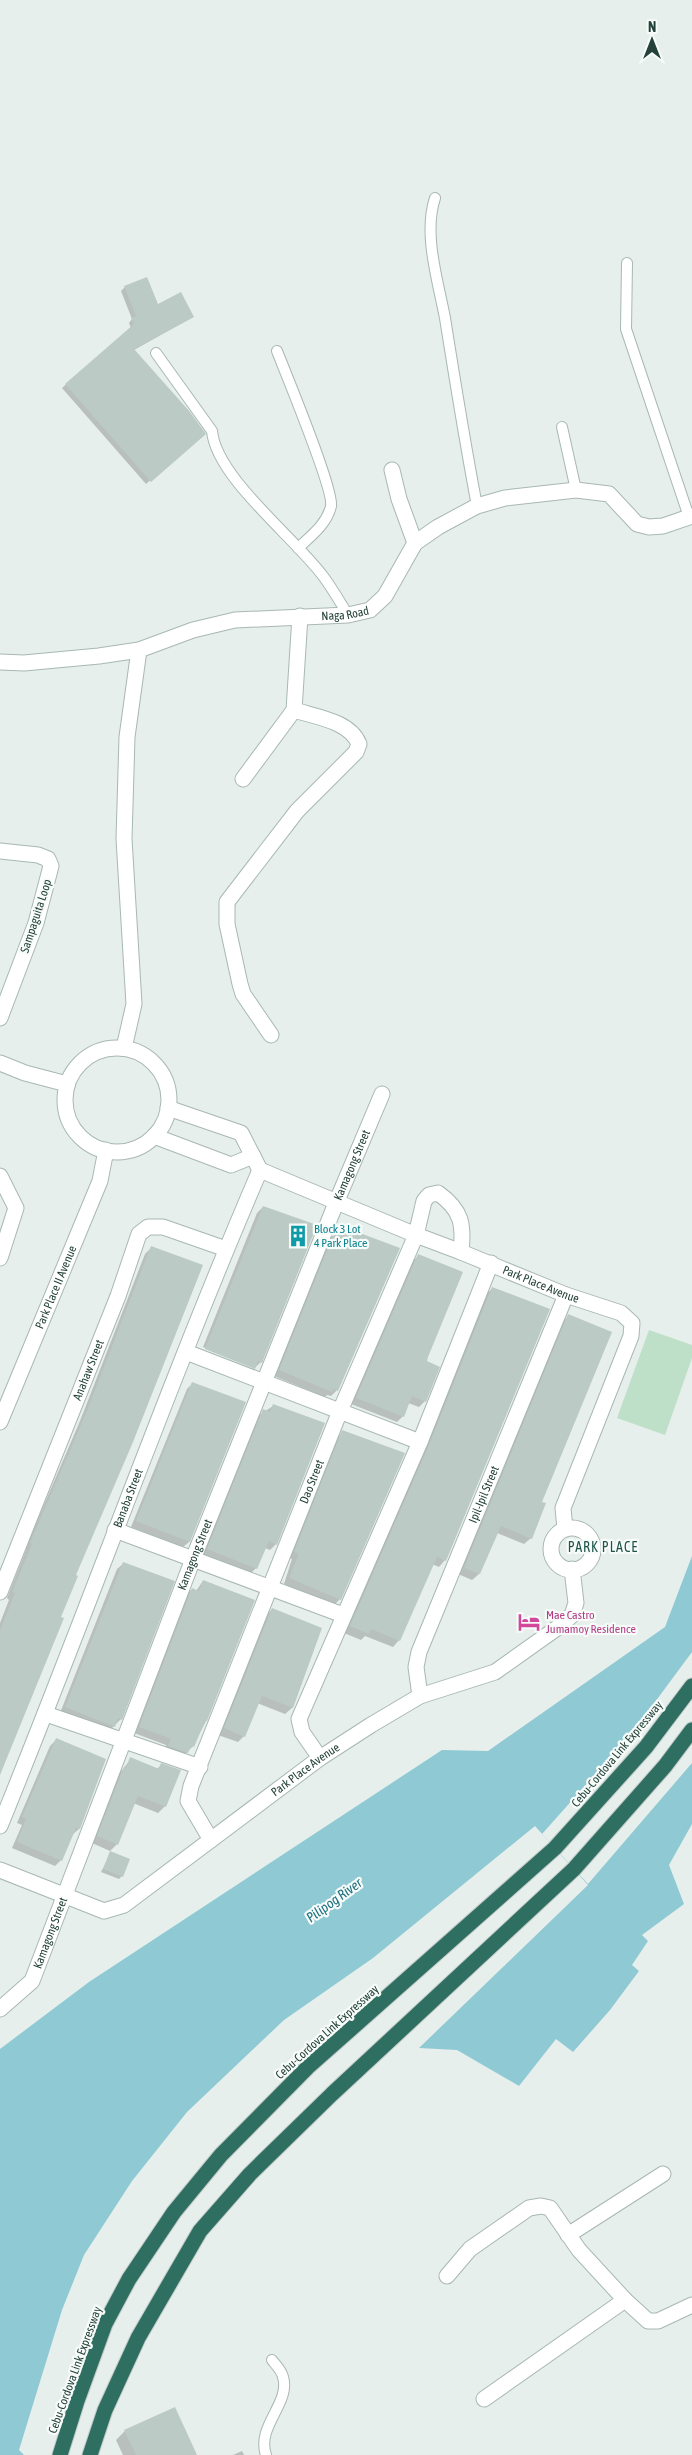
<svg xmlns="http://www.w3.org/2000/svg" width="692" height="2455" font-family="'Asap Condensed',sans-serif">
  <rect width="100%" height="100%" fill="#e6efeb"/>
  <polygon fill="#bfe0c8" points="649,1330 692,1345 692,1358 665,1435 617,1418"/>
  <polygon fill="#8ec9d4" points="692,1556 692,1824 669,1865 684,1904 642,1935 648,1941 632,1965 639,1971 610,2010 573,2052 556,2039 519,2086 457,2050 419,2048 588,1885 535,1826 373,1958 284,2020 187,2112 132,2181 84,2255 62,2310 19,2450 24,2455 0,2455 0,2049 89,1982 442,1750 488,1751 665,1627"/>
  <polygon fill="#e6efeb" points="692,1652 692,1763 588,1884 542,1834 632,1733"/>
  <g fill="#0003">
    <polygon points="125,287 157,306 193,317 134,350 200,437 146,484 62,388 131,328 129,323 132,319 121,291"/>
    <polygon points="263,1207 261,1362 248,1374 200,1355 202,1350 253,1369 255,1367 203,1347 257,1213"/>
    <polygon points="342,1228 337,1390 331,1396 327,1395 325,1397 274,1376 328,1240"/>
    <polygon points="152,1247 75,1576 0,1774 0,1623 9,1600 7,1598 26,1550 25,1549 80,1421 145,1254"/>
    <polygon points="418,1256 425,1362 425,1401 419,1407 408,1403 403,1416 397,1422 351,1404 412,1262"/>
    <polygon points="492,1289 445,1560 439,1567 432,1564 399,1640 393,1647 365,1636 361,1640 344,1633 485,1295"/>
    <polygon points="569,1316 540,1502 531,1538 524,1544 497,1533 479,1574 472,1580 458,1574 562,1322"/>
    <polygon points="193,1383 244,1403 189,1542 183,1547 131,1527 187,1389"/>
    <polygon points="273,1406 276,1544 270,1550 265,1548 256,1568 250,1574 202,1555 258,1416"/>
    <polygon points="343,1432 340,1599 334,1605 284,1584 292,1559 289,1558 337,1438"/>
    <polygon points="124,1563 121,1719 108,1732 60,1713 117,1569"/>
    <polygon points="203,1581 206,1721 193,1746 181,1758 163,1752 166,1745 134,1733 186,1595 192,1589 196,1591"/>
    <polygon points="272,1609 321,1629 292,1708 285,1714 257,1703 244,1736 238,1742 218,1735 266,1616"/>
    <polygon points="56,1740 79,1829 73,1834 61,1860 55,1866 12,1848 22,1825 17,1823 50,1746"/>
    <polygon points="131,1759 157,1769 161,1765 165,1806 158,1813 133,1803 117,1844 110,1851 92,1843 118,1775"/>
    <polygon points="111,1853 122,1876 119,1879 101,1872"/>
    <polygon points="125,2431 196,2455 123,2455 116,2440"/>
    <polygon points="242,2451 244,2455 233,2455"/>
  </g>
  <g fill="#bbcac4">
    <polygon points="147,277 158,304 181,292 194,317 134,349 190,412 206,434 151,482 65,384 134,324 131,318 136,316 124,286"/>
    <polygon points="263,1206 317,1225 262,1363 258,1361 255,1369 205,1349"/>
    <polygon points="341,1226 400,1248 338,1391 333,1389 332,1392 279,1370 334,1233 338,1234"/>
    <polygon points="151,1246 203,1265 133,1442 76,1575 78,1576 61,1617 64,1618 0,1775 0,1630 15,1593 12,1592 32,1544 30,1543 86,1413"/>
    <polygon points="418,1254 463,1272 428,1357 427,1361 440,1367 426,1402 412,1396 404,1417 356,1398"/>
    <polygon points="492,1287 550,1309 446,1561 437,1557 400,1641 371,1629 369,1634 350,1626 429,1445"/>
    <polygon points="568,1314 612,1332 542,1502 546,1503 532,1539 501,1526 480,1574 464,1568"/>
    <polygon points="192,1382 246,1402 190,1542 136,1521"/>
    <polygon points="273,1404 325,1423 277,1545 269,1541 257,1569 207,1549 263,1409 270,1412"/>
    <polygon points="342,1430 405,1453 341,1600 289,1578 298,1556 298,1553 294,1552"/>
    <polygon points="123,1562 175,1581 122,1720 118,1718 115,1727 65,1707"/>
    <polygon points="203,1580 255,1600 207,1721 205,1721 194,1747 191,1746 188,1753 168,1746 171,1739 139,1727 192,1588 199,1591"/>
    <polygon points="272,1608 322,1628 293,1708 262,1696 245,1737 224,1728"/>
    <polygon points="56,1738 106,1759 80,1829 76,1828 62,1861 17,1842 26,1819 22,1817"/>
    <polygon points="130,1757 159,1769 161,1763 181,1770 166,1807 138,1796 118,1845 97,1836 124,1767 126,1768"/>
    <polygon points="110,1851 130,1859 123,1877 103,1869"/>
    <polygon points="175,2407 197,2455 136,2455 124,2430"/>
  </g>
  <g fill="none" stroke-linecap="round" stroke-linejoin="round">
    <g stroke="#a8b8b2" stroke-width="12">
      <g id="service">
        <path d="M 435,198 C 423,234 438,281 445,318 C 455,381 465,443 477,506"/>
        <polyline points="627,263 626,329 689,517"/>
        <path d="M 277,351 C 286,374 334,490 331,506 C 327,524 311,536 298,548"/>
        <path d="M 156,353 L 212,431 C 216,477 294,537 323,576 C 332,588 340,602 348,615"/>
        <polyline points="562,427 576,490"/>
        <path d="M 266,2455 C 256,2426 291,2403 283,2377 C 282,2371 276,2365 272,2360"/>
      </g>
    </g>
    <g stroke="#a8b8b2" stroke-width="17">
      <g id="minor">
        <polyline points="392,470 399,499 415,543"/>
        <polyline points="243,779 294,710 300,616"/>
        <polyline points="0,851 38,855 48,859 51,866 36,923 0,1018"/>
        <path d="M 271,1035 L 243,994 L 240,984 L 227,924 L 227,902 L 297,811 L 356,752 L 359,744 C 350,721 316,717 294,710"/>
        <polyline points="124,1048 134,1004 124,839 127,737 139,650"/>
        <circle cx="117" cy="1100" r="52"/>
        <polyline points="0,1063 25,1073 67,1084"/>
        <path id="s1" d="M 168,1108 L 241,1133 L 260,1170 L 416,1235 L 461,1252 L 566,1295 L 621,1313 L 632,1323 L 631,1336 L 563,1508 L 565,1529"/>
        <polyline points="154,1136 231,1165 253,1156"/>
        <polyline points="0,1176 16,1208 0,1258"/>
        <polyline points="186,1352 420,1442"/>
        <path id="s2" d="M 0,1422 L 100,1181 L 106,1150"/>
        <circle cx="572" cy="1549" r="21"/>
        <polyline points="115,1530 343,1615"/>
        <path id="s3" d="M 0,1592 L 118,1296 L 139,1234 L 148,1227 L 163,1227 L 226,1249"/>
        <path id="s4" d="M 420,1696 L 416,1667 L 419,1652 L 566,1295"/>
        <polyline points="46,1714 200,1767"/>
        <polyline points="320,1758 302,1732 299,1719 420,1442 491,1263"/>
        <path id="s5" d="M 0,1826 C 89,1608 167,1386 260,1170"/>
        <path id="s6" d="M 211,1840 L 188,1801 L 191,1786 L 340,1411 L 416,1235 L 424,1201 L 429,1195 L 438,1193 C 462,1210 464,1225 461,1252"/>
        <path id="s7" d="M 0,1870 L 104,1911 L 124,1905 L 320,1758 L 371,1725 L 420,1696 L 495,1672 L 557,1628 L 572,1615 L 576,1603 L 572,1569"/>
        <path id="s8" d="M 0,2009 L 32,1981 L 193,1559 L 336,1203 L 382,1094"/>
        <polyline points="568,2235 663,2174"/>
        <polyline points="447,2276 470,2249 529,2208 541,2206 550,2208 579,2250 625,2300"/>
        <polyline points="484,2399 625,2300 648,2321 658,2321 692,2305"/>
      </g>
    </g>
    <g stroke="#a8b8b2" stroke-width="17">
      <g id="tertiary">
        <path id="s9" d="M 0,662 L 24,663 L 99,656 L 139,650 L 193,630 L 235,620 L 348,615 L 370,610 L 385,596 L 415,543 L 438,527 L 477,506 L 505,498 L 576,490 L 609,494 L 637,524 L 649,527 L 663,526 L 692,516"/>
      </g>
    </g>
    <g stroke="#c2cac8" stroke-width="17">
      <g id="motorway">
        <polyline points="60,2455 77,2401 105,2324 129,2279 174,2212 221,2155 308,2067 555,1848 646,1747 692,1686"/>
        <polyline points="90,2455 105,2410 138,2338 200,2231 250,2174 332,2094 574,1869 665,1766 692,1730"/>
      </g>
    </g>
    <use href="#service" stroke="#fff" stroke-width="10"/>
    <use href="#minor" stroke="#fff" stroke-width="15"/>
    <use href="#tertiary" stroke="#fff" stroke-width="15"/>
    <use href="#motorway" stroke="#2f6f62" stroke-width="15"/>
  </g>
  <defs>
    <g id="building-bare" transform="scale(1.725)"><path d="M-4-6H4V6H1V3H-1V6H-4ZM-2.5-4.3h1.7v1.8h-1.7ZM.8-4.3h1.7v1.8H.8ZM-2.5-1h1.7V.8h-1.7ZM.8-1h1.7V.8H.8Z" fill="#0f9aa8" stroke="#f7fbf9" stroke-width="2.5" paint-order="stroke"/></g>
    <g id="hotel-bare" transform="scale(1.725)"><path d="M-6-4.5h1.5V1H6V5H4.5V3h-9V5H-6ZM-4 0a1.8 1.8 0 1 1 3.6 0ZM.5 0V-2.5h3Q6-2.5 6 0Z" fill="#d1479c" stroke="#f7fbf9" stroke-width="2.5" paint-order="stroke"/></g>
  </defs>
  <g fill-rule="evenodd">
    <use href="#building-bare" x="298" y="1236"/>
    <use href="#hotel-bare" x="529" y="1622"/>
  </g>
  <g text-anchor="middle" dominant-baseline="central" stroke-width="4.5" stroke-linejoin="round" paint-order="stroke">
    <g font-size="12" fill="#24423a" stroke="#f7fbf9">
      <text stroke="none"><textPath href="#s9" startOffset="351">Naga Road</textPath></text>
      <text transform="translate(36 916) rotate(-72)">Sampaguita Loop</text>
      <text stroke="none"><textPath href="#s8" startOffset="919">Kamagong Street</textPath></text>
      <text stroke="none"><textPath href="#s1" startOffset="422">Park Place Avenue</textPath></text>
      <text stroke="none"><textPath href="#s2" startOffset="146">Park Place II Avenue</textPath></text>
      <text stroke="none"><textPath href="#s3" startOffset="239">Anahaw Street</textPath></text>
      <text stroke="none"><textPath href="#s6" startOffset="388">Dao Street</textPath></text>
      <text stroke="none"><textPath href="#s4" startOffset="215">Ipil-Ipil Street</textPath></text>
      <text stroke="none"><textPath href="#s5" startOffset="352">Banaba Street</textPath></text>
      <text stroke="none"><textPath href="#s8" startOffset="499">Kamagong Street</textPath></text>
      <text transform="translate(617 1754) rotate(-50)">Cebu-Cordova Link Expressway</text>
      <text stroke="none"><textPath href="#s7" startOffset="359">Park Place Avenue</textPath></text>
      <text stroke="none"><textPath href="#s8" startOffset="94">Kamagong Street</textPath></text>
      <text transform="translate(327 2032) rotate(-42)">Cebu-Cordova Link Expressway</text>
      <text transform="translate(75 2370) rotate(-70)">Cebu-Cordova Link Expressway</text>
    </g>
    <g font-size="12" fill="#0d838f" stroke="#f7fbf9" text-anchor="start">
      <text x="314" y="1229">Block 3 Lot<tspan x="314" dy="14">4 Park Place</tspan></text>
    </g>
    <g font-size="12" fill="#b23c85" stroke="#f7fbf9" text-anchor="start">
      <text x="546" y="1615">Mae Castro<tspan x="546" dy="14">Jumamoy Residence</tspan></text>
    </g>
    <g font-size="14" letter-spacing="1" fill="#1f5548" stroke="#f7fbf9">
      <text x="603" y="1547">PARK PLACE</text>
    </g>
    <g font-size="14" font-style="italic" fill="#1c6f80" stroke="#f7fbf9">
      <text transform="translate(334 1900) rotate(-36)">Pilipog River</text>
    </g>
  </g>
  <g transform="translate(652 40)" stroke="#f7fbf9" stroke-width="4" paint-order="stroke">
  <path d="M0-4L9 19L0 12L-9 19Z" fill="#24423a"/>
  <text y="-8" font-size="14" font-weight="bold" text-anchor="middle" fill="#24423a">N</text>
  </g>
</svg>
